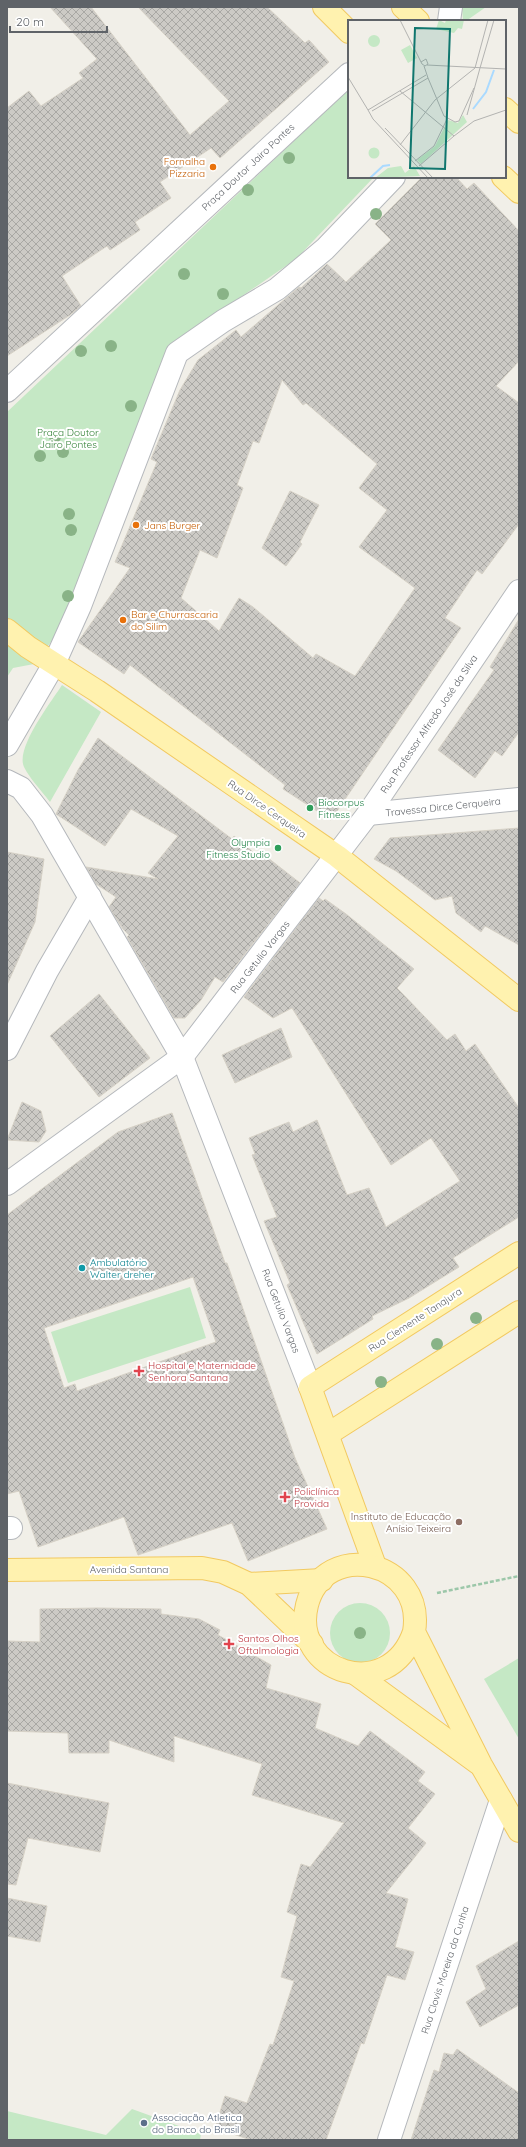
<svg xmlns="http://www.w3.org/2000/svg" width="526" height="2147" font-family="Quicksand,sans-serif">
  <defs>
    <pattern id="building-cross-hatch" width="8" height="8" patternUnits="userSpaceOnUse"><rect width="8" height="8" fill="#cccac5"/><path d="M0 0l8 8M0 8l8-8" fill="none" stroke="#a9a8a4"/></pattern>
  </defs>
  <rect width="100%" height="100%" fill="#f1efe8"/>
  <g fill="#c5e8c5">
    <polygon points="462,7 486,7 466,21 463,21"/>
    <polygon points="349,89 349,177 374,177 296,259 168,347 61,629 34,664 13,668 7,677 7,412"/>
    <path d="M 62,685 L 101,712 L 50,802 C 41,790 30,779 24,767 C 15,748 52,701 62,685 Z"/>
    <polygon points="190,1287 206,1338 68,1383 51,1332"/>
    <circle cx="360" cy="1633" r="30"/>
    <polygon points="519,1658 519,1739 484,1679"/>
    <polygon points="132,2109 201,2134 200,2140 7,2140 7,2111 106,2135"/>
  </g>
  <g fill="url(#building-cross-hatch)" stroke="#d6d1c6" fill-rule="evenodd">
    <polygon points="50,7 91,7 190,135 229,101 138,7 267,7 305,43 309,40 329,62 220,158 211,148 160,182 171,198 135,222 140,230 110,250 107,246 62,276 81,306 70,315 7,356 7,108 29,91 41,106 83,78 79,73 97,59"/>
    <path d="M 422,177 L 456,177 L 467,189 L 474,183 L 519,231 L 519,361 L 496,386 L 519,403 L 519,524 L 482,574 L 477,570 L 445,618 L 461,628 L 331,820 L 283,789 L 285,785 L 130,665 L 124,674 L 78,642 L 130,568 L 115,562 L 157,462 L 151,459 L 180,390 L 198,360 L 236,330 L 241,337 L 299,287 L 301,288 L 327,264 L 346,282 L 391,240 L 375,224 ZM 282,380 L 303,405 L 306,403 L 377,464 L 359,488 L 387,510 L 359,547 L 415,588 L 355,676 L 316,654 L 313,658 L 253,607 L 239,598 L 219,631 L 181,598 L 200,550 L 217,558 L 243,488 L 237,485 L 253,441 L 259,443 Z"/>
    <polygon points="290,491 319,505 300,542 302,544 286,566 262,548"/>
    <polygon points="519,619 519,732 502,756 495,751 475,778 438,750 494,670 490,667"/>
    <polygon points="98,738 232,839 234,836 260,858 263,854 300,883 223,982 215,977 201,1000 185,1018 174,1018 127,937 129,935 123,929 109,907 116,897 96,884 86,867 158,879 148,873 178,836 131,809 105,846 56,814 78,770"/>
    <polygon points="519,828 519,945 485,926 481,932 456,913 452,896 435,900 396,871 374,859 390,838"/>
    <polygon points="7,852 44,859 35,922 7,985"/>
    <polygon points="319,898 323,901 325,899 346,914 414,969 397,988 447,1040 455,1034 466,1051 475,1044 519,1108 519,1217 453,1258 459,1267 409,1298 372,1316 373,1319 317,1354 287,1285 290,1283 264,1221 277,1217 252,1155 255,1154 249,1138 289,1122 293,1132 317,1120 347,1195 369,1188 386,1227 460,1181 431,1138 391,1165 292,1008 273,1018 244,997"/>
    <polygon points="99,994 150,1058 99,1097 50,1036"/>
    <polygon points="281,1028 292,1057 235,1083 222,1055"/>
    <polygon points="22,1102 41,1111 46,1131 39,1142 7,1140"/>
    <path d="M 172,1113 L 225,1263 L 227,1263 L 295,1458 L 327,1529 L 248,1561 L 232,1523 L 138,1555 L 124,1517 L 38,1547 L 19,1491 L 7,1494 L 7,1215 L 118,1132 ZM 193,1277 L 216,1342 L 77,1391 L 75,1384 L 64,1388 L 44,1328 Z"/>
    <polygon points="97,1608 161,1609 161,1614 199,1619 220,1630 218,1635 271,1665 266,1688 321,1704 315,1728 358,1746 370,1731 425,1772 418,1781 435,1794 408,1828 426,1843 386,1893 408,1899 395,1947 414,1952 405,1980 387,1975 364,2044 361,2043 326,2140 251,2140 215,2128 225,2096 247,2103 270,2044 273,2045 294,1981 281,1977 297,1916 287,1912 301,1864 310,1867 344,1823 252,1795 262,1764 174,1736 174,1762 109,1740 109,1753 69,1753 68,1733 7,1731 7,1641 40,1642 40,1609"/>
    <polygon points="7,1783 109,1803 100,1852 28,1838 16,1885 7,1884"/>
    <polygon points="7,1898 47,1906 40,1942 7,1936"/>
    <polygon points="519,1941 519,2005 480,2027 466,2002 486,1989 476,1966"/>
    <polygon points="457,2049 519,2093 519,2140 411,2140 434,2070 439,2072 444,2053 453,2055"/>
  </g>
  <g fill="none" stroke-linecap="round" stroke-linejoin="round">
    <g stroke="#b5b8bc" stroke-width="24">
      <g id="minor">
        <polyline points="449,21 451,7"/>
        <polyline points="7,391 349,74"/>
        <polyline points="7,745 54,664 80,606 177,353 223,321 277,289 325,249 394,177"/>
        <polyline points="7,781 21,788 42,815 182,1057 310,1387"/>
        <polyline points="368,814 519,799"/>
        <polyline points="7,1049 47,971 90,897"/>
        <polyline points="7,1184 182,1057 368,814 519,591"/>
        <polyline points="7,1528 11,1528"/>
        <polyline points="389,2140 501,1800"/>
      </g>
    </g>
    <g stroke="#f2c960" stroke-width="24">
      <g id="major">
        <polyline points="324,7 349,32"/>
        <polyline points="403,7 418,21"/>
        <polyline points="505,109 519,122"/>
        <polyline points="503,177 519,192"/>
        <polyline points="7,630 28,647 97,691 337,856 519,1000"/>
        <polyline points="328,1434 519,1312"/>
        <polyline points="375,1566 310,1387 519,1253"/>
        <polyline points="7,1570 202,1568 223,1572 249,1584 312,1644"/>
        <polyline points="249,1584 322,1580"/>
        <path d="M 414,1632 C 389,1705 290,1672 307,1605 C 324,1538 426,1560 414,1632 L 481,1765 L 519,1831"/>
        <polyline points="356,1674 478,1763"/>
      </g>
    </g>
    <polyline stroke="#9cc7a9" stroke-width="2.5" stroke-dasharray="4 2" stroke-linecap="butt" points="437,1593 519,1576"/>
    <use href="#minor" stroke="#fff" stroke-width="22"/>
    <use href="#major" stroke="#fff2af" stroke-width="22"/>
  </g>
  <g fill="#89b387">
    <circle cx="289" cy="158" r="6"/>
    <circle cx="248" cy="190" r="6"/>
    <circle cx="376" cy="214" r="6"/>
    <circle cx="184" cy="274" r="6"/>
    <circle cx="223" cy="294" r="6"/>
    <circle cx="111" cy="346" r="6"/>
    <circle cx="81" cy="351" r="6"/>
    <circle cx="131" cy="406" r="6"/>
    <circle cx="55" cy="437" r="6"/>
    <circle cx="63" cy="452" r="6"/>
    <circle cx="40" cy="456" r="6"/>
    <circle cx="69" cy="514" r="6"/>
    <circle cx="71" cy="530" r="6"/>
    <circle cx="68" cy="596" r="6"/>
    <circle cx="476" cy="1318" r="6"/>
    <circle cx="437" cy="1344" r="6"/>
    <circle cx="381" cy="1382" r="6"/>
    <circle cx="360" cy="1633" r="6"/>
  </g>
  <g fill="#e8710a" stroke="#fff" stroke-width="1.5">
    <circle cx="213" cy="167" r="4"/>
    <circle cx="136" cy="525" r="4"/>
    <circle cx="123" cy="620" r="4"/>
  </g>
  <g fill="#2e9e5b" stroke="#fff" stroke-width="1.5">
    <circle cx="310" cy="808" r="4"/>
    <circle cx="278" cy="848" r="4"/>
  </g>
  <circle fill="#0f9aa8" stroke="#fff" stroke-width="1.5" cx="82" cy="1268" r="4"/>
  <g fill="#e0444e" stroke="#fff" stroke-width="1.5">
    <path d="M137 1365h4v4h4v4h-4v4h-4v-4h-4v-4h4z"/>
    <path d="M283 1491h4v4h4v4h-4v4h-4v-4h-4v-4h4z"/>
    <path d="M227 1638h4v4h4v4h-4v4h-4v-4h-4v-4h4z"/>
  </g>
  <circle fill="#8d6e63" stroke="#fff" stroke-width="1.5" cx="459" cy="1522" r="4"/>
  <circle fill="#5c6f8a" stroke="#fff" stroke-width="1.5" cx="144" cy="2123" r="4"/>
  <g text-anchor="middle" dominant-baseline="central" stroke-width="4" stroke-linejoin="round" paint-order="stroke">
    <g font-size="10" fill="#c56008" stroke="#fff" text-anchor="start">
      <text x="205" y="161" text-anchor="end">Fornalha<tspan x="205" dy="12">Pizzaria</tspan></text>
      <text x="144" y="525">Jans Burger</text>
      <text x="131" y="614">Bar e Churrascaria<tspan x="131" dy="12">do Silim</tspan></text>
    </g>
    <g font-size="10" fill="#5f6368" stroke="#fff">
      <text transform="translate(248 167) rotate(-43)">Praça Doutor Jairo Pontes</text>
      <text transform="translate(429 724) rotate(-56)">Rua Professor Alfredo José da Silva</text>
      <text transform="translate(443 807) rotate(-6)">Travessa Dirce Cerqueira</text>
      <text transform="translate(267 809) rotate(35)">Rua Dirce Cerqueira</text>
      <text transform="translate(260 957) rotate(-52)">Rua Getulio Vargas</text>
      <text transform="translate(281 1311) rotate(69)">Rua Getulio Vargas</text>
      <text transform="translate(415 1320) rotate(-33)">Rua Clemente Tanajura</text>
      <text x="129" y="1569">Avenida Santana</text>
      <text transform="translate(445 1970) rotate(-72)">Rua Clovis Moreira da Cunha</text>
    </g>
    <g font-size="10" fill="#348238" stroke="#fff">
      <text x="68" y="432">Praça Doutor<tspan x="68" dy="12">Jairo Pontes</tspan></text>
    </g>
    <g font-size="10" fill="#27864d" stroke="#fff" text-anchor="start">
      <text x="318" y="802">Biocorpus<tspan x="318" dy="12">Fitness</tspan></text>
      <text x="270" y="842" text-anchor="end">Olympia<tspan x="270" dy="12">Fitness Studio</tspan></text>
    </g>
    <g font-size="10" fill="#0d838f" stroke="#fff" text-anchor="start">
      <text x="90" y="1262">Ambulatório<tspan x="90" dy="12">Walter dreher</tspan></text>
    </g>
    <g font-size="10" fill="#be3a42" stroke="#fff" text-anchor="start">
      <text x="148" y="1365">Hospital e Maternidade<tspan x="148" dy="12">Senhora Santana</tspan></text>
      <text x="294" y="1491">Policlínica<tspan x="294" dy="12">Provida</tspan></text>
      <text x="238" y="1638">Santos Olhos<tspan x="238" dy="12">Oftalmologia</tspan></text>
    </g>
    <g font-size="10" fill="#785e54" stroke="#fff" text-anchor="end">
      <text x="451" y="1516">Instituto de Educação<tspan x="451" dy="12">Anísio Teixeira</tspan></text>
    </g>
    <g font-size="10" fill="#4e5e75" stroke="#fff" text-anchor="start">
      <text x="152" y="2117">Associação Atletica<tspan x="152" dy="12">do Banco do Brasil</tspan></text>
    </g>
  </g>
  <g transform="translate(348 20)">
    <rect width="158" height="158" fill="#f1efe8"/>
    <path d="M 91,0 L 97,3 L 98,0 L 116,0 L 114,9 L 110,8 L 106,13 L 88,9 ZM20 21a6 6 0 1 1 12 0a6 6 0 1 1-12 0ZM 62,25 L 69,38 L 60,43 L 53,30 ZM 115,95 L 119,102 L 73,144 L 69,140 L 87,126 L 100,100 L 110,103 ZM20.5 133a5.5 5.5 0 1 1 11 0a5.5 5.5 0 1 1-11 0ZM 53,146 L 57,153 L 66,146 L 72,156 L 27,158 L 40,148 Z" fill="#c5e8c5"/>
    <path fill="none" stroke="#aadaff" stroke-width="2" d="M 125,89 L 138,72 L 146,50M 22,158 L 35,146 L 42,145"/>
    <path fill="none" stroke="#b3b3b1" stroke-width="1" d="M 52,0 L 74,44 L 77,46 L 80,44 L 78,39 L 73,42M 79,45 L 158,49M 127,48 L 140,0M 132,48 L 146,0M 78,55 L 20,90 L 25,99 L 80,158M 0,57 L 20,90M 80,58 L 96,96 L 107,102 L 111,101 L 126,68M 52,71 L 106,116 L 126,101 L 158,90M 24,91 L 80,58 L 76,46M 119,95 L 132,48M 37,108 L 85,158M 52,125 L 87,80 L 127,48M 67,141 L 86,126 L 99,99M 71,146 L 106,116"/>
    <path fill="#0f766e" fill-opacity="0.15" stroke="#0f766e" stroke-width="2" d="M 67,8 L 102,9 L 97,149 L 62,148 Z"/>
    <rect width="158" height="158" fill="none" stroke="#5f6368" stroke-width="2"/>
  </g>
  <rect width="526" height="2147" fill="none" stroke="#5f6368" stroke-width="16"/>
  <path d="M10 26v6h97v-6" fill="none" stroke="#5f6368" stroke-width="2"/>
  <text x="16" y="26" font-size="12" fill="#5f6368" stroke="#ffffff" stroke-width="3" paint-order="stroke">20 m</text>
</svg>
